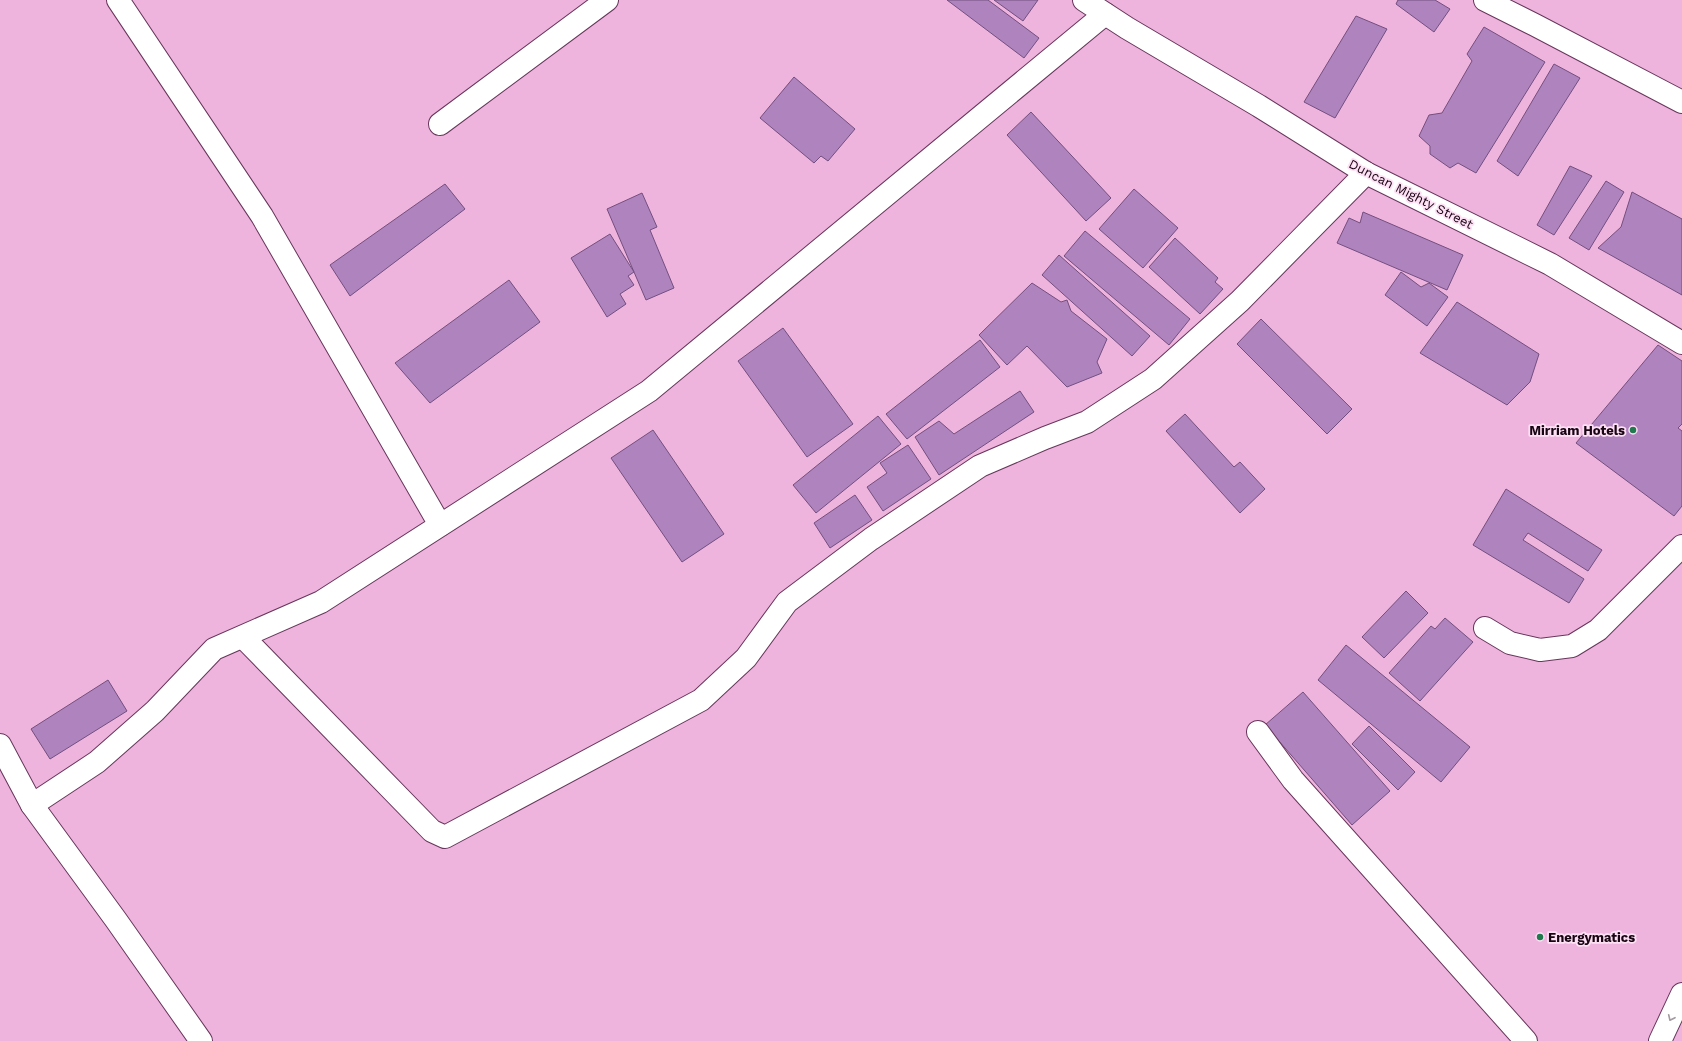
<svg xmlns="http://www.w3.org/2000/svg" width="1682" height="1041" font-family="'Work Sans',sans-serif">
  <rect width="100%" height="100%" fill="#efb4de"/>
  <g fill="#af84be" stroke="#734e7f">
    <polygon points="947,0 988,0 1039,38 1024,58"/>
    <polygon points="994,0 1038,0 1023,21"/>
    <polygon points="1398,0 1435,0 1450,9 1434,32 1396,4"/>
    <polygon points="1356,16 1387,29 1335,118 1304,102"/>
    <polygon points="1484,27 1545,62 1476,173 1458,163 1450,168 1430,154 1430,146 1419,136 1429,115 1442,113 1472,61 1467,54"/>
    <polygon points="1554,64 1580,78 1518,176 1497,161"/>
    <polygon points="794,77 855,129 828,161 821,156 814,163 760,118"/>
    <polygon points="1031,112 1111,198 1086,221 1007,135"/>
    <polygon points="1570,166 1592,176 1554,235 1537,225"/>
    <polygon points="1606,181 1624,192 1589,250 1569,238"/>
    <polygon points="445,184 465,209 350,296 330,265"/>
    <polygon points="1134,189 1178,228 1143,268 1099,229"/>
    <polygon points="1632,192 1682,219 1682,295 1598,248 1621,227"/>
    <polygon points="642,193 657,227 650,230 674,288 646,300 607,209"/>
    <polygon points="1363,212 1463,255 1447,290 1337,243 1349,218 1360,223"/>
    <polygon points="1085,231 1190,319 1169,345 1064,256"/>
    <polygon points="610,234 634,272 628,276 634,285 620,294 626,304 607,317 571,258"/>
    <polygon points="1175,238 1218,278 1215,282 1223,289 1200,314 1149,267"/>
    <polygon points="1059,255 1150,336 1132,356 1042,275"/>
    <polygon points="1401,272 1421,287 1429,283 1448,297 1427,326 1385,295"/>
    <polygon points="509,280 540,322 430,403 395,363"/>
    <polygon points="1032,283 1061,302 1067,300 1071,311 1107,339 1097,362 1102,373 1067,387 1027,346 1007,365 979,335"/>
    <polygon points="1457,302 1539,354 1530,382 1507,405 1420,353"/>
    <polygon points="1261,319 1352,409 1327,434 1237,344"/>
    <polygon points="783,328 853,424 807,457 738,361"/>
    <polygon points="980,340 1000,367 907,439 886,414"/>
    <polygon points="1658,345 1682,361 1682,424 1678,428 1682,431 1682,506 1674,516 1576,443"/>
    <polygon points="1020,391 1034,412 939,475 915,437 939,421 954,434"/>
    <polygon points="1185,414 1234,467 1240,462 1265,489 1240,513 1166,431"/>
    <polygon points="878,416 901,444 816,513 793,485"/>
    <polygon points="653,430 724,534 682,562 611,458"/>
    <polygon points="908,445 931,479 883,511 867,487 887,473 880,463"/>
    <polygon points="1506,489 1602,550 1588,571 1528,533 1523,540 1584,579 1569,603 1473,545"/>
    <polygon points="855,495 872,520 830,548 814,523"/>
    <polygon points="1406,591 1428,613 1384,658 1362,637"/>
    <polygon points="1445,618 1473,642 1420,701 1389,673 1431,626 1435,629"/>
    <polygon points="1346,645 1470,747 1441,782 1318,680"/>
    <polygon points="108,680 127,711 50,759 31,729"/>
    <polygon points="1303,692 1390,791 1352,825 1265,725"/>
    <polygon points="1369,726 1415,772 1398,790 1352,744"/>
  </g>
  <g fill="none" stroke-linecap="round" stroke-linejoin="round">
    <g stroke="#67365b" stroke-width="24">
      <g id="minor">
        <polyline points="118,0 262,216 440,525"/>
        <polyline points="1084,0 1127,28 1259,106 1366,173 1550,264 1682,343"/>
        <polyline points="1485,0 1535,25 1682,102"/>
        <polyline points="440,124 607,0"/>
        <polyline points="1485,628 1510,643 1540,650 1572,646 1598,630 1682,546"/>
        <polyline points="243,637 432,831 445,837 701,700 746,658 787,602 871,539 980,466 1045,438 1087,422 1153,379 1240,301 1366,173"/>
        <polyline points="1258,732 1293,780 1526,1041"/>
        <polyline points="0,745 32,805 116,920 201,1041"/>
        <polyline points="32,805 97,762 155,711 214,649 321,602 649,391 1105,14"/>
      </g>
    </g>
    <g stroke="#67365b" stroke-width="24">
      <polyline id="major" points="1660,1041 1682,994"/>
    </g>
    <use href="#minor" stroke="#fff" stroke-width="22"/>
    <use href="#major" stroke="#fff" stroke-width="22"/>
  </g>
  <defs><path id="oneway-chevron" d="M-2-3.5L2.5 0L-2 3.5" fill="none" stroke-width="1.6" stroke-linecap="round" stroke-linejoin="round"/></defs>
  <use stroke="#a39ba1" href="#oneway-chevron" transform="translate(1671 1018) rotate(115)"/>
  <g fill="#217a4e" stroke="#fee0f5" stroke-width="1.5">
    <circle cx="1633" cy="430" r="4"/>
    <circle cx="1540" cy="937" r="4"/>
  </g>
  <g text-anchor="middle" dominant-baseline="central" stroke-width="3.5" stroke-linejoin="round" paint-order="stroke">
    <g font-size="13" fill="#180513" stroke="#fee0f5">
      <text transform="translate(1411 194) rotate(27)">Duncan Mighty Street</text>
    </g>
    <g font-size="13" font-weight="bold" fill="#180513" stroke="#fee0f5" text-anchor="end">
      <text x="1625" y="430">Mirriam Hotels</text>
      <text x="1548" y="937" text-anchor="start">Energymatics</text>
    </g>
  </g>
</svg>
